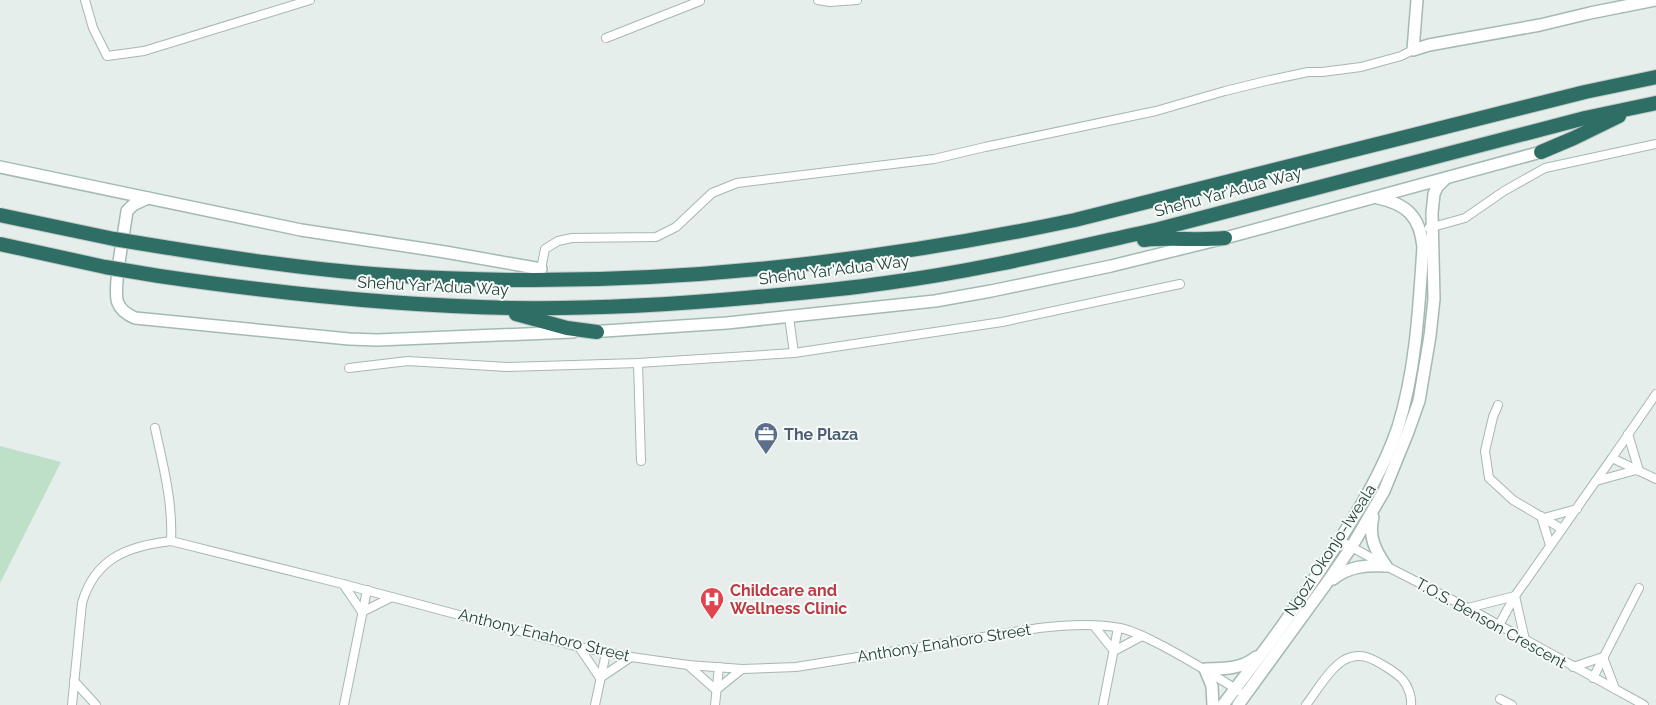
<svg xmlns="http://www.w3.org/2000/svg" width="1656" height="705" font-family="Raleway,sans-serif">
  <rect width="100%" height="100%" fill="#e5eeeb"/>
  <polygon fill="#bee0c8" points="0,446 61,462 0,583"/>
  <g fill="none" stroke-linecap="round" stroke-linejoin="round">
    <g stroke="#a7b7b2" stroke-width="10">
      <g id="street">
        <polyline points="85,0 93,28 107,56 144,51 310,0"/>
        <polyline points="818,0 830,2 857,0"/>
        <polyline points="606,38 700,1"/>
        <polyline points="1429,228 1465,218 1504,191 1545,168 1656,144"/>
        <polyline points="541,269 545,249 558,241 572,238 656,237 676,227 712,193 737,183 934,159 985,147 1156,111 1225,91 1270,80 1308,72 1322,72 1361,67 1401,56 1413,50"/>
        <polyline points="789,317 794,353"/>
        <polyline points="638,363 641,461"/>
        <polyline points="349,368 408,361 507,367 638,363 794,353 1002,322 1180,284"/>
        <polyline points="1656,394 1612,458 1656,479"/>
        <polyline points="1498,405 1493,417 1485,451 1489,478 1513,500 1562,529"/>
        <path d="M 155,428 C 163,465 173,502 171,541"/>
        <polyline points="1628,434 1639,471"/>
        <polyline points="1596,481 1636,470"/>
        <polyline points="1541,516 1550,545"/>
        <polyline points="1544,518 1577,509"/>
        <polyline points="1339,540 1386,566 1468,608 1644,705"/>
        <polyline points="343,584 362,612 392,597"/>
        <polyline points="1515,596 1525,640"/>
        <polyline points="1468,608 1515,596"/>
        <polyline points="1499,625 1515,596 1612,458"/>
        <polyline points="1094,626 1114,651 1142,636"/>
        <polyline points="579,647 600,678 631,657"/>
        <polyline points="688,665 716,690 742,669"/>
        <polyline points="1573,667 1603,657 1615,689"/>
        <polyline points="1593,678 1639,588"/>
        <polyline points="74,681 96,705"/>
        <polyline points="1500,699 1512,705"/>
        <path d="M 72,705 L 82,603 C 95,558 128,546 171,541 L 343,584 L 579,647 L 631,657 L 688,665 L 742,669 L 796,667 L 1039,628 C 1065,625 1094,623 1120,628 C 1135,631 1149,639 1163,646 C 1189,660 1214,675 1239,691"/>
        <polyline points="344,705 367,590"/>
        <polyline points="595,705 606,653"/>
        <polyline points="715,705 719,667"/>
        <polyline points="1103,705 1118,628"/>
        <path d="M 1306,705 C 1316,692 1330,668 1344,660 C 1350,657 1359,655 1366,657 C 1376,660 1396,672 1403,680 C 1408,686 1412,697 1411,705"/>
      </g>
    </g>
    <g stroke="#a3bab3" stroke-width="14">
      <g id="secondary">
        <polyline points="1417,0 1413,50 1429,45 1540,25 1590,13 1655,0"/>
        <polyline points="0,167 301,230 445,252 541,269"/>
        <path d="M 148,198 L 133,205 L 127,211 C 125,228 112,290 118,303 C 121,311 128,315 135,318 L 349,339 L 377,340 L 573,332"/>
        <polyline points="589,332 727,323 935,301 991,291 1111,266 1225,238 1541,152"/>
        <path d="M 1373,517 C 1368,536 1375,550 1386,566"/>
        <path d="M 1333,579 C 1349,566 1367,565 1386,566"/>
        <path d="M 1213,705 L 1212,686 L 1205,669 C 1223,669 1242,669 1256,657"/>
        <path d="M 1223,705 C 1237,686 1252,667 1266,648 C 1292,613 1316,577 1339,541 C 1362,505 1384,468 1398,427 C 1416,369 1419,307 1423,247 C 1420,217 1407,204 1378,198"/>
        <polyline points="1238,705 1326,584 1352,546 1384,491 1408,432 1419,401 1430,336 1434,299 1432,213 1434,194 1437,187 1446,178"/>
      </g>
    </g>
    <g stroke="#c1cac8" stroke-width="16">
      <g id="highway">
        <polyline points="1541,152 1574,138 1619,116"/>
        <path d="M 1144,240 C 1171,237 1198,241 1225,238"/>
        <path d="M 163,247 C 237,259 312,270 387,275 C 615,291 852,267 1075,220 L 1585,92 L 1656,77"/>
        <path d="M 159,276 C 276,293 394,306 512,308 C 590,309 667,305 745,298 C 792,294 839,290 886,283 C 978,271 1068,249 1159,229 L 1585,118 L 1656,103"/>
        <polyline points="516,314 567,328 597,332"/>
      </g>
    </g>
    <use href="#street" stroke="#fff" stroke-width="8"/>
    <use href="#secondary" stroke="#fff" stroke-width="11"/>
    <use href="#highway" stroke="#2e6e64" stroke-width="14"/>
    <g stroke="#c1cac8" stroke-width="16" stroke-linecap="butt">
      <g id="highway-bridge">
        <polyline points="0,215 114,239 163,247"/>
        <polyline points="0,244 105,267 159,276"/>
      </g>
    </g>
    <use href="#highway-bridge" stroke="#2e6e64" stroke-width="14"/>
  </g>
  <defs>
    <g id="office-pin" transform="scale(1.25)"><path d="M0 17L-7.5 6A9.5 9.5 0 1 1 7.5 6Z" fill="#5c6f8a" stroke="#f6faf8"/><path d="M-6-3h4V-5.5h4V-3h4V5H-6ZM-1-4.5V-3h2v-1.5ZM-6 0V1H6V0Z" fill="#fff"/></g>
    <g id="hospital-pin" transform="scale(1.25)"><path d="M0 17L-7.5 6A9.5 9.5 0 1 1 7.5 6Z" fill="#e0444e" stroke="#f6faf8"/><path d="M-5-5h3v3.5h4V-5h3V5h-3V1.5h-4V5h-3Z" fill="#fff"/></g>
  </defs>
  <g fill-rule="evenodd">
    <use href="#office-pin" x="766" y="434"/>
    <use href="#hospital-pin" x="712" y="599"/>
  </g>
  <g text-anchor="middle" dominant-baseline="central" stroke-width="4" stroke-linejoin="round" paint-order="stroke">
    <g font-size="16" fill="#23413a" stroke="#f6faf8">
      <text transform="translate(1228 192) rotate(-15)">Shehu Yar'Adua Way</text>
      <text transform="translate(834 270) rotate(-7)">Shehu Yar'Adua Way</text>
      <text transform="translate(433 286) rotate(3)">Shehu Yar'Adua Way</text>
      <text transform="translate(1330 550) rotate(-57)">Ngozi Okonjo-Iweala</text>
      <text transform="translate(1491 623) rotate(29)">T.O.S. Benson Crescent</text>
      <text transform="translate(544 635) rotate(14)">Anthony Enahoro Street</text>
      <text transform="translate(944 643) rotate(-9)">Anthony Enahoro Street</text>
    </g>
    <g font-size="16" font-weight="bold" fill="#4e5e75" stroke="#f6faf8" text-anchor="start">
      <text x="784" y="434">The Plaza</text>
    </g>
    <g font-size="16" font-weight="bold" fill="#be3a42" stroke="#f6faf8" text-anchor="start">
      <text x="730" y="590">Childcare and<tspan x="730" dy="18">Wellness Clinic</tspan></text>
    </g>
  </g>
</svg>
